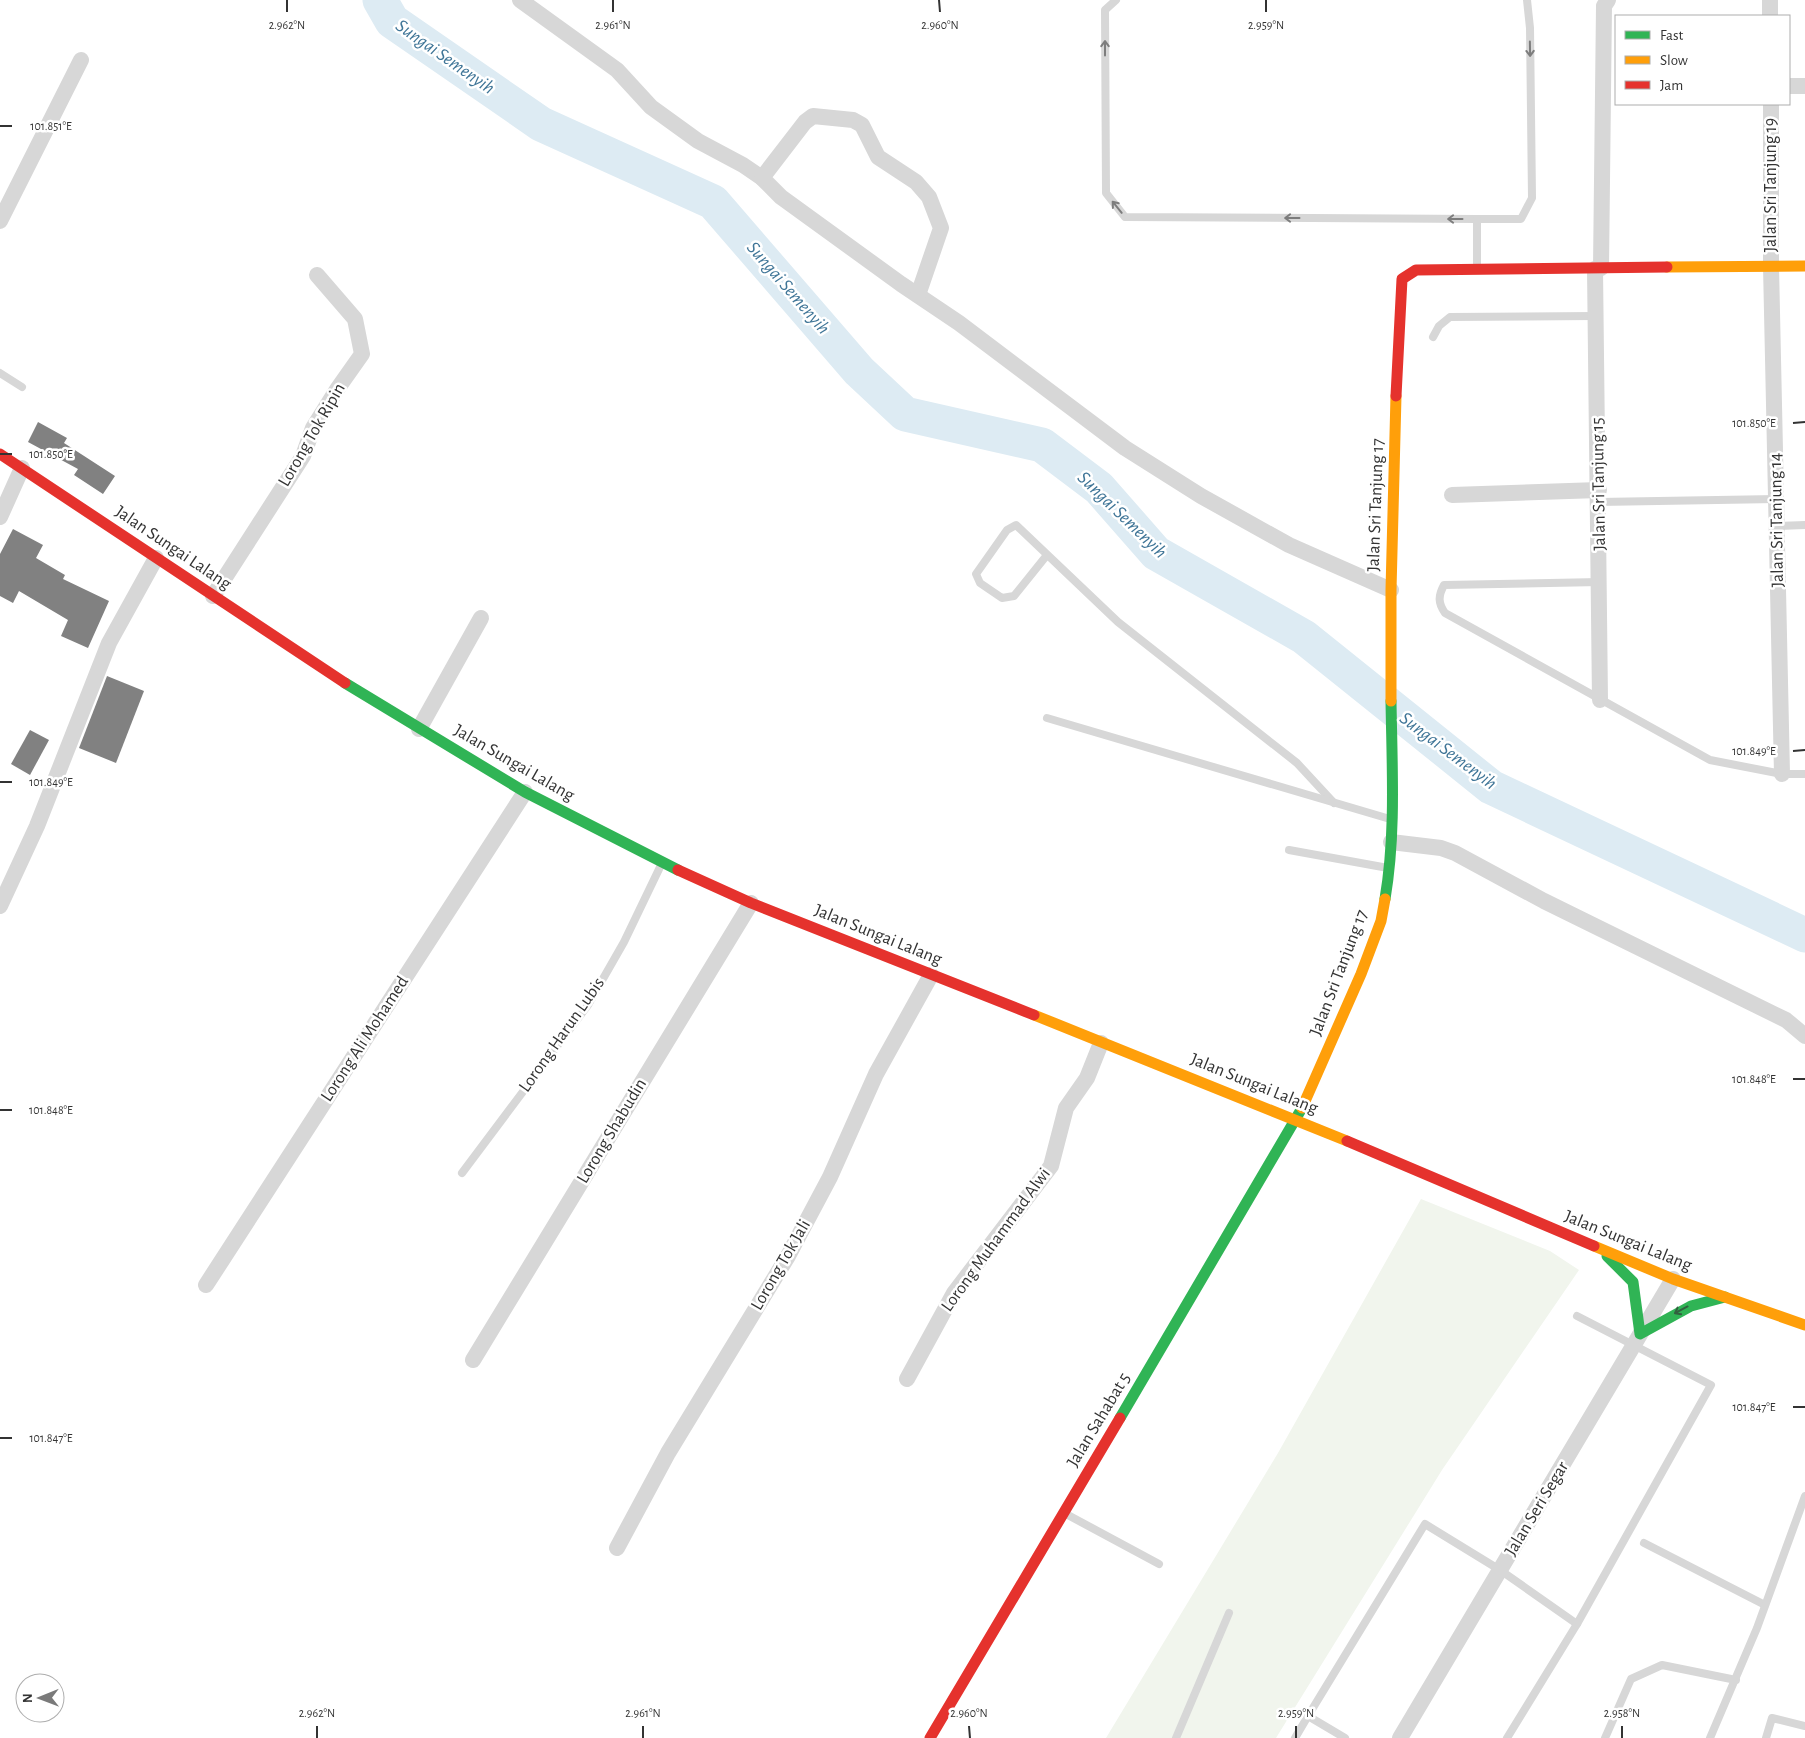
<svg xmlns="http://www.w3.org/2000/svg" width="1805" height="1738" font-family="'Alegreya Sans',sans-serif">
  <rect width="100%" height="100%" fill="#fff"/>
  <polygon fill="#f1f5ed" points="1421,1199 1550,1251 1579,1270 1442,1470 1276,1738 1106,1738 1278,1453"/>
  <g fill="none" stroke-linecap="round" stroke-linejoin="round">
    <polyline stroke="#ddebf3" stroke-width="35" points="380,0 392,21 541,124 713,202 859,371 905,414 1042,445 1099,488 1156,553 1304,637 1491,787 1805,935"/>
  </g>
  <g fill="#818181">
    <polygon points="38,422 67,438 64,443 115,476 103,494 74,475 78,469 28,442"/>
    <polygon points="13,529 43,545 36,558 65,575 63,579 109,601 88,648 61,636 68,620 19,591 13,603 0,596 0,554"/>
    <polygon points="107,676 144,691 116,763 79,748"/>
    <polygon points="30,730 49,740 30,775 11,764"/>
  </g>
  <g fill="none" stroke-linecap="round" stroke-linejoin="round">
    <g stroke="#d7d7d7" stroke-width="8">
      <polyline points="1116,0 1105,10 1106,193 1125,217 1477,219 1521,219 1532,198 1530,28 1527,0"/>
      <polyline points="1477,219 1477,268"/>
      <polyline points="1433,337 1439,326 1450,317 1596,316"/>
      <polyline points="0,373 22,387"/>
      <polyline points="1599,502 1776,499"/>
      <polyline points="1777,526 1805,525"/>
      <polyline points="1047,555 1014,596 1002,598 980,583 976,574 1007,530 1016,525 1118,622 1297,763 1334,803"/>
      <path d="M 1600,582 L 1444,585 C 1438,596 1438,603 1445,613 L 1710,760 L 1782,774 L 1805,774"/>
      <polyline points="1047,718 1390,819"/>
      <polyline points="1289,850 1388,868"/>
      <polyline points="462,1173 588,1005 624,942 661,865"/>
      <polyline points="1066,1514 1159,1564"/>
      <polyline points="1644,1543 1765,1605"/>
      <polyline points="1176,1738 1229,1613"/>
      <polyline points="1295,1738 1308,1716"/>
      <polyline points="1345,1738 1308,1716 1425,1524 1500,1570 1577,1624"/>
      <polyline points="1507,1738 1577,1624 1711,1385 1577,1316"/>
      <polyline points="1605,1738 1631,1679 1662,1665 1736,1680"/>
      <polyline points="1710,1738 1757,1628 1805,1496"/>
      <polyline points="1766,1738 1772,1718 1805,1726"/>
    </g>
    <g stroke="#d7d7d7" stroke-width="16">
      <polyline points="520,0 617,70 651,107 698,141 743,165 762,178 781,197 901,284 959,323 1125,448 1201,496 1289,545 1391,590"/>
      <polyline points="1770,0 1770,16"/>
      <polyline points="1789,86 1805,86"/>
      <polyline points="1771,104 1771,266 1782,774"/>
      <polyline points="762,178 805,122 813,116 853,120 862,125 878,157 916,182 929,197 941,228 918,295"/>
      <polyline points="0,221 81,60"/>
      <polyline points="1601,268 1604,6 1608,0"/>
      <polyline points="1595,269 1600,700"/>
      <polyline points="1452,495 1599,490"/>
      <polyline points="0,517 22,468"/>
      <polyline points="213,596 303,456 313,428 338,388 362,354 355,319 317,275"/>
      <polyline points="419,729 481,618"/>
      <polyline points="1391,842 1441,848 1455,853 1544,901 1786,1020 1805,1036"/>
      <polyline points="0,906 37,826 109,643 156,558"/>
      <polyline points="206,1285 525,792"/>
      <polyline points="473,1360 751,903"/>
      <polyline points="907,1379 954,1293 1051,1166 1066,1108 1087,1078 1101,1043"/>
      <polyline points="617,1548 668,1453 788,1256 830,1177 876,1074 931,975"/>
      <polyline points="1400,1738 1673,1279"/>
    </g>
    <g stroke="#30b455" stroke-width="11">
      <polyline points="345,683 525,792 678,870"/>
      <path d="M 1385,899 C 1396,834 1392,767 1391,701"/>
      <polyline points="1607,1256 1633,1282 1640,1334 1691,1306 1725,1297"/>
      <polyline points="1120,1418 1302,1108"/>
    </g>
    <g stroke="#ff9f0a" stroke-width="11">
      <polyline points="1667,267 1805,266"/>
      <polyline points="1391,701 1391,590 1396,396"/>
      <polyline points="1034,1015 1347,1141"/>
      <polyline points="1302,1108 1361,974 1381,921 1385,899"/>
      <polyline points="1594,1246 1673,1279 1805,1325"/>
    </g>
    <g stroke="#e5322d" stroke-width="11">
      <polyline points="1396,396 1402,279 1416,270 1667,267"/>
      <polyline points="0,454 345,683"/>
      <polyline points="678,870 751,903 1034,1015"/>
      <polyline points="1347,1141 1594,1246"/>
      <polyline points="930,1738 1120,1418"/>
    </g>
  </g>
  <defs><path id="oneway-shaft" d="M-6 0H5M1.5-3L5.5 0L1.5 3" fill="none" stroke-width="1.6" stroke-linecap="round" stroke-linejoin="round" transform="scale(1.25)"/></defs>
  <g stroke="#7d7d7d">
    <use href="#oneway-shaft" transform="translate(1105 48) rotate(-90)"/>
    <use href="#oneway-shaft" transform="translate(1530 49) rotate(89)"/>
    <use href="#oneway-shaft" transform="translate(1117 207) rotate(-129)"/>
    <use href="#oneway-shaft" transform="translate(1292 218) rotate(-180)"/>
    <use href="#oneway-shaft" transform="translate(1455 219) rotate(-180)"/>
  </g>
  <use stroke="#32603f" href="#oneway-shaft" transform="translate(1681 1310) rotate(152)"/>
  <path fill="none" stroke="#333" stroke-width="2" d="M 287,0 L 287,12M 613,0 L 613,12M 939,0 L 940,12M 1266,0 L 1266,12M 0,126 L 12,126M 1793,423 L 1805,422M 0,454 L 12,454M 1793,751 L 1805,750M 0,782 L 12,782M 1793,1079 L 1805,1079M 0,1110 L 12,1110M 1793,1407 L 1805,1407M 0,1438 L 12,1438M 317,1726 L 317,1738M 643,1726 L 643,1738M 969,1726 L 970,1738M 1296,1726 L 1296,1738M 1622,1726 L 1622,1738"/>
  <g text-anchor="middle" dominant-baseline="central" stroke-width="5" stroke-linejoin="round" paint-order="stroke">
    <g font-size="18" fill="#333" stroke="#fff">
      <text transform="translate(1771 185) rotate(-90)">Jalan Sri Tanjung 19</text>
      <text transform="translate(312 435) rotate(-60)">Lorong Tok Ripin</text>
      <text transform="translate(1599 484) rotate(-91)">Jalan Sri Tanjung 15</text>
      <text transform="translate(1376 505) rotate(-88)">Jalan Sri Tanjung 17</text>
      <text transform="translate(1777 520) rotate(-91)">Jalan Sri Tanjung 14</text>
      <text transform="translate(173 548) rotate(34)">Jalan Sungai Lalang</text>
      <text transform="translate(514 763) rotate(30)">Jalan Sungai Lalang</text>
      <text transform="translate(878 935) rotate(22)">Jalan Sungai Lalang</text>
      <text transform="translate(1339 973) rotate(-69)">Jalan Sri Tanjung 17</text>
      <text transform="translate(562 1035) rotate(-55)">Lorong Harun Lubis</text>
      <text transform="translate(365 1039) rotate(-57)">Lorong Ali Mohamed</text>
      <text transform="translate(1254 1084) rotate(22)">Jalan Sungai Lalang</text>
      <text transform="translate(612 1131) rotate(-59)">Lorong Shabudin</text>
      <text transform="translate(996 1240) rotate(-54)">Lorong Muhammad Alwi</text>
      <text transform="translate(1628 1241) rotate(22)">Jalan Sungai Lalang</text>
      <text transform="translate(781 1265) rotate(-60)">Lorong Tok Jali</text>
      <text transform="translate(1099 1420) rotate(-59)">Jalan Sahabat 5</text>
      <text transform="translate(1537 1509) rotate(-59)">Jalan Seri Segar</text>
    </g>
    <g font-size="19" font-style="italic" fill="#3f7597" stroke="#fff">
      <text transform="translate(445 57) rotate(35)">Sungai Semenyih</text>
      <text transform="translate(788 288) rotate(49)">Sungai Semenyih</text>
      <text transform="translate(1122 515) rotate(44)">Sungai Semenyih</text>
      <text transform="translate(1448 751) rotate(37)">Sungai Semenyih</text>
    </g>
  </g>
  <g font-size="12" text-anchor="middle" fill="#333" stroke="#fff" stroke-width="5" stroke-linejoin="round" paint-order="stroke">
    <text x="287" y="29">2.962°N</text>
    <text x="613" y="29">2.961°N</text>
    <text x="940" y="29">2.960°N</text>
    <text x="1266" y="29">2.959°N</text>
    <text x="51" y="130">101.851°E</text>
    <text x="1754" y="427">101.850°E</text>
    <text x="51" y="458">101.850°E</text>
    <text x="1754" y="755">101.849°E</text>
    <text x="51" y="786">101.849°E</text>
    <text x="1754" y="1083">101.848°E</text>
    <text x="51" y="1114">101.848°E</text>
    <text x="1754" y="1411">101.847°E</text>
    <text x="51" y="1442">101.847°E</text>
    <text x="317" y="1717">2.962°N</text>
    <text x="643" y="1717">2.961°N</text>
    <text x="969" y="1717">2.960°N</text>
    <text x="1296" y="1717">2.959°N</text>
    <text x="1622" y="1717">2.958°N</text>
  </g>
  <rect x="1615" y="15" width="175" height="90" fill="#ffffff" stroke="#adadad"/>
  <rect x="1625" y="31" width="25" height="8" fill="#30b455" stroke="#adadad"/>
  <text x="1660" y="40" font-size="15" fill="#333333">Fast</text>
  <rect x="1625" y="56" width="25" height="8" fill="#ff9f0a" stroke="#adadad"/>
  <text x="1660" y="65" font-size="15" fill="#333333">Slow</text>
  <rect x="1625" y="81" width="25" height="8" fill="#e5322d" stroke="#adadad"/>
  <text x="1660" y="90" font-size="15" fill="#333333">Jam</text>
  <g transform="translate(40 1698) rotate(269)"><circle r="24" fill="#ffffff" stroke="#adadad"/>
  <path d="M0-4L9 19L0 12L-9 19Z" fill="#7a7a7a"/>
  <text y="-8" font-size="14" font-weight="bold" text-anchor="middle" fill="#333333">N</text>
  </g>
</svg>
